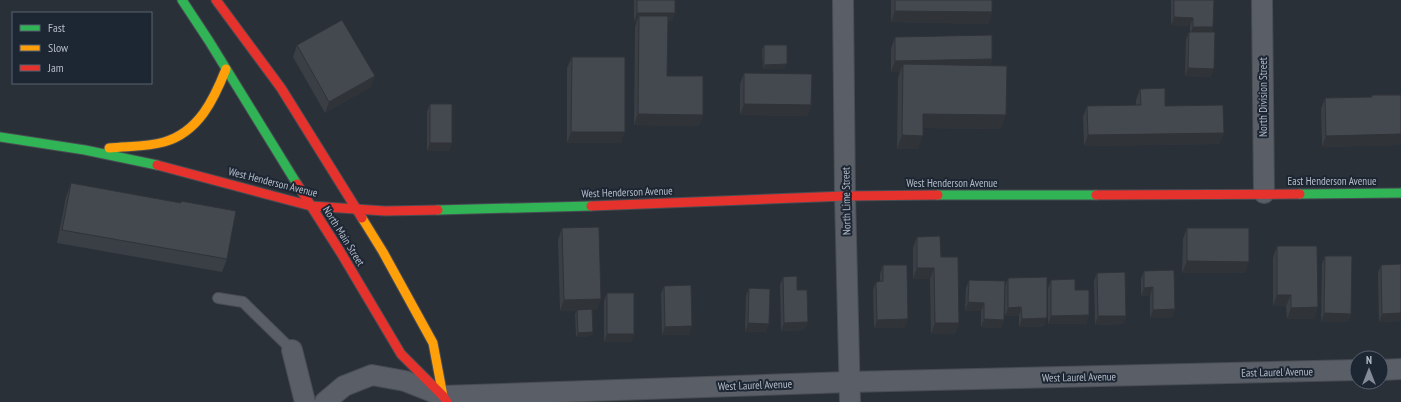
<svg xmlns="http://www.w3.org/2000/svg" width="1401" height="402" font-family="'PT Sans Narrow',sans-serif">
  <rect width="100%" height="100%" fill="#2a3038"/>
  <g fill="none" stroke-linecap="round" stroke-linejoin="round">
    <g stroke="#484c53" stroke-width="12">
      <polyline id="lane" points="218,298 243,302 292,350"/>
    </g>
    <g stroke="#484c53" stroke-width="22">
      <g id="street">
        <polyline points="843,0 845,196 850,402"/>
        <polyline points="1262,0 1264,193"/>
        <polyline points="292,350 305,402"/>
        <polyline points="1381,370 1401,369"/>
        <polyline points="325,402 344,386 372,375 405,381 443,396 849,382 1357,370"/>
      </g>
    </g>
    <g stroke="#484c53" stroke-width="11">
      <g id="fast">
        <polyline points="182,0 209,41 297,184"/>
        <polyline points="0,137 85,150 157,165"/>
        <polyline points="1300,194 1401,193"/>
        <polyline points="938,195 1096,195"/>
        <polyline points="438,210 591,206"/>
      </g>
    </g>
    <g stroke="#484c53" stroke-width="11">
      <g id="slow">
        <path d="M 109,148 C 127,146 147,147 164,142 C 199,132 214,99 226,69"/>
        <polyline points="362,218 383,252 433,343 443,396"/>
      </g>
    </g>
    <g stroke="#484c53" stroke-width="11">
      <g id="jam">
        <polyline points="216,0 281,88 362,218"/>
        <polyline points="157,165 311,206 385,211 438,210"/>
        <polyline points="297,184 341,253 401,354 443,396 447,402"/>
        <polyline points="1096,195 1300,194"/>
        <polyline points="591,206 845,196 938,195"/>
      </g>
    </g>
    <use href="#lane" stroke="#5a5e66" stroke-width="10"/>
    <use href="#street" stroke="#5a5e66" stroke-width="20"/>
    <use href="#fast" stroke="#30b455" stroke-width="9"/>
    <use href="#slow" stroke="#ff9f0a" stroke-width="9"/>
    <use href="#jam" stroke="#e5322d" stroke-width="9"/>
  </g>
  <g fill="#3a3f45">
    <polygon points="634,0 675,0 675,13 672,21 668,21 667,76 703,115 699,126 634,125 635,27 637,21 634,21"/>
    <polygon points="891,0 992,0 992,12 988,24 891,22"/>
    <polygon points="1171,0 1214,0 1212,32 1211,77 1185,76 1186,40 1189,32 1190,32 1190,26 1171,25"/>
    <polygon points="895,37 992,59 990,65 1001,129 923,128 918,149 897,149 898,78 900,72 891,72 891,49"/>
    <polygon points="297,45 371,87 325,113 293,57"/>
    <polygon points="764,45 785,69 763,69 762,50"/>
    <polygon points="572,57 621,143 567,143 567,68"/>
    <polygon points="744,73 811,105 807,116 740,115 740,84"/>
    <polygon points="1140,89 1165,106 1224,133 1219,144 1084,146 1083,117 1087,106 1136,105 1136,100"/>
    <polygon points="1372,95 1401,95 1401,145 1322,147 1321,109 1325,98 1371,97"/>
    <polygon points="430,104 452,143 449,151 427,151 427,112"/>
    <polygon points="71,183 181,203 227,259 222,272 57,243 66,197"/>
    <polygon points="562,228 597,310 592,310 592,336 576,337 575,314 577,310 560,311 558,240"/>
    <polygon points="1187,228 1245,273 1182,273 1183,239"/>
    <polygon points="917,237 941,257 959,323 955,334 931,334 930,279 913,279 913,248"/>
    <polygon points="1277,246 1314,319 1287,319 1286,306 1273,306 1273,258"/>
    <polygon points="1325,256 1351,314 1348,322 1321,322 1322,264"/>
    <polygon points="1401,264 1401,321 1379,322 1378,273 1381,265"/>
    <polygon points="883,265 905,328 874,328 873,290 876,282 880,281 880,274"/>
    <polygon points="1144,271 1175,309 1172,317 1150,318 1150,295 1141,296 1141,279"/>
    <polygon points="1097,273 1126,316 1123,324 1095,325 1094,281"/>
    <polygon points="783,277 797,290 805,330 781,331 780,285"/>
    <polygon points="1008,278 1044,327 1019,327 1019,316 1005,316 1005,286"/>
    <polygon points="969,280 1004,320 1001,328 981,327 981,311 965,311 966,288"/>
    <polygon points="1051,280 1075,290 1089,315 1086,324 1048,324 1048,288"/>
    <polygon points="664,286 689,335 662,335 661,294"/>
    <polygon points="749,288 766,332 745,332 746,296"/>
    <polygon points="607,293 634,334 631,342 604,342 604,301"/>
  </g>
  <g fill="#303338">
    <polygon points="895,11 992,12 988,24 891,22"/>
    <polygon points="637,13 675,13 672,21 639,21 639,16 637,21 634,21"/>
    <polygon points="1174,17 1193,18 1190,26 1171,25"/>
    <polygon points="1193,27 1213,27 1210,35 1190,35"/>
    <polygon points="992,59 988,70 903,64 900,72 891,72 895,61"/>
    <polygon points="787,64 785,69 763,69 764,65"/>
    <polygon points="1188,68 1214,69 1211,77 1185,76"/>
    <polygon points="375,76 371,87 325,113 329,102"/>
    <polygon points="744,104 811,105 807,116 740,115"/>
    <polygon points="638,114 703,115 699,126 634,125"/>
    <polygon points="923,114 1006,115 1001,129 918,128"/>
    <polygon points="571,132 625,132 621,143 567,143"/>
    <polygon points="1224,133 1219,144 1084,146 1088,135"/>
    <polygon points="1401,134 1401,145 1322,147 1326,136"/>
    <polygon points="902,135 923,136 918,149 897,149"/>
    <polygon points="430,143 452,143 449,151 427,151"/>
    <polygon points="1187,261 1249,262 1245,273 1182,273"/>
    <polygon points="917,268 934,268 930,279 913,279"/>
    <polygon points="1153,287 1150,295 1141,296 1144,288"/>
    <polygon points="1277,295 1291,295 1286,306 1273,306"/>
    <polygon points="601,299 597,310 560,311 564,300"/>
    <polygon points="968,302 984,303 981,311 965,311"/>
    <polygon points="1021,307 1019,316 1005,316 1008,308"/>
    <polygon points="1318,307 1314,319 1287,319 1291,308"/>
    <polygon points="1175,309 1172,317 1150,318 1153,310"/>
    <polygon points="1324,313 1351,314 1348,322 1321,322"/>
    <polygon points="1401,313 1401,321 1379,322 1382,314"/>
    <polygon points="1089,315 1086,324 1048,324 1051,316"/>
    <polygon points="1098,316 1126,316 1123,324 1095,325"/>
    <polygon points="1047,318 1044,327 1019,327 1022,319"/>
    <polygon points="908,319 905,328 874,328 877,320"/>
    <polygon points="984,319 1004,320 1001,328 981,327"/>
    <polygon points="808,322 805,330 781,331 784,323"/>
    <polygon points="748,323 769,324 766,332 745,332"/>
    <polygon points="935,323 959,323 955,334 931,334"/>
    <polygon points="692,326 689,335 662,335 665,327"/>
    <polygon points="593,332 592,336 576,337 578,333"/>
    <polygon points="607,334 634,334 631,342 604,342"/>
  </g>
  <g fill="#444950" stroke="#303338">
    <rect x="637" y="0" width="38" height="13"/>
    <polygon points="895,0 992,0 992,12 895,11"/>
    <polygon points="1174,0 1214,0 1213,27 1193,27 1193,18 1174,17"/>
    <polygon points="639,16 668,16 667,76 703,76 703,115 638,114"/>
    <polygon points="342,20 375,76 329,102 297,45"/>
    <polygon points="1189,32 1215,32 1214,69 1188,68"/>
    <polygon points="992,35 992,59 895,61 895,37"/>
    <polygon points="764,45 787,45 787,64 764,65"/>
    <polygon points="572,57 625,57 625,132 571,132"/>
    <polygon points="903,64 1007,66 1006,115 923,114 923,136 902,135"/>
    <polygon points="744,73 812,74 811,105 744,104"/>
    <polygon points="1165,88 1165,106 1223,105 1224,133 1088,135 1087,106 1141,105 1140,89"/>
    <polygon points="1372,95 1401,95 1401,134 1326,136 1325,98 1372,97"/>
    <rect x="430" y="104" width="22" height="39"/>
    <polygon points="71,183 181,203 181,201 236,211 227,259 62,230"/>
    <polygon points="599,227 601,299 564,300 562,228"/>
    <polygon points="1187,228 1249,228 1249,262 1187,261"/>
    <polygon points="940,236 941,257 958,257 959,323 935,323 934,268 917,268 917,237"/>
    <polygon points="1277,246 1317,246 1318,307 1291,308 1291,295 1277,295"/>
    <polygon points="1325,256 1352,256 1351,314 1324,313"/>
    <polygon points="1401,264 1401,313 1382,314 1381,265"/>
    <polygon points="883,265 907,265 908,319 877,320 876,282 883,281"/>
    <polygon points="1174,270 1175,309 1153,310 1153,287 1144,288 1144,271"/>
    <polygon points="1125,272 1126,316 1098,316 1097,273"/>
    <polygon points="797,276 797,290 807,290 808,322 784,323 783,277"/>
    <polygon points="1047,277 1047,318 1022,319 1021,307 1008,308 1008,278"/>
    <polygon points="1075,279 1075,290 1089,290 1089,315 1051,316 1051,280"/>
    <polygon points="969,280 1005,281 1004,320 984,319 984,303 968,302"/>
    <polygon points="691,285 692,326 665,327 664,286"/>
    <polygon points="749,288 770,289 769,324 748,323"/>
    <rect x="607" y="293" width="27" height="41"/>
    <polygon points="592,309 593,332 578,333 577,310"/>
  </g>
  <g text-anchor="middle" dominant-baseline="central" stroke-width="4" stroke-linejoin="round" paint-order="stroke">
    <g font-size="11" fill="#b4bcc9" stroke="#1d2633">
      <text transform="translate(1263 97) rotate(-90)">North Division Street</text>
      <text x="1332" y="181">East Henderson Avenue</text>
      <text transform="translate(273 182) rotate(14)">West Henderson Avenue</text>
      <text x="952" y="183">West Henderson Avenue</text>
      <text transform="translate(627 192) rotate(-2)">West Henderson Avenue</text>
      <text transform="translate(846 201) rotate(-91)">North Lime Street</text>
      <text transform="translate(344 236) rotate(58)">North Main Street</text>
      <text transform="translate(1277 372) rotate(-1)">East Laurel Avenue</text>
      <text transform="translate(1079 377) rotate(-1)">West Laurel Avenue</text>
      <text transform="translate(755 385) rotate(-2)">West Laurel Avenue</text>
    </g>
  </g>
  <rect x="12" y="12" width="140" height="72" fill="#1d2633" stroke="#59626f"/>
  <rect x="20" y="25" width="20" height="6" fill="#30b455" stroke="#59626f"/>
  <text x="48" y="32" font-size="12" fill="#b4bcc9">Fast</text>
  <rect x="20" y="45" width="20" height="6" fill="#ff9f0a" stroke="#59626f"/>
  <text x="48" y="52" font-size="12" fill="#b4bcc9">Slow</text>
  <rect x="20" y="65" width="20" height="6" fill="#e5322d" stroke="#59626f"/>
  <text x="48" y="72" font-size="12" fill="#b4bcc9">Jam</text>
  <g transform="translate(1369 370)"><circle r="19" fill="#1d2633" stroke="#59626f"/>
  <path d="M0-3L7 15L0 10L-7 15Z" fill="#848b96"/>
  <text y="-6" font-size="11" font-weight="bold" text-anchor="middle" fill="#b4bcc9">N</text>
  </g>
</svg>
